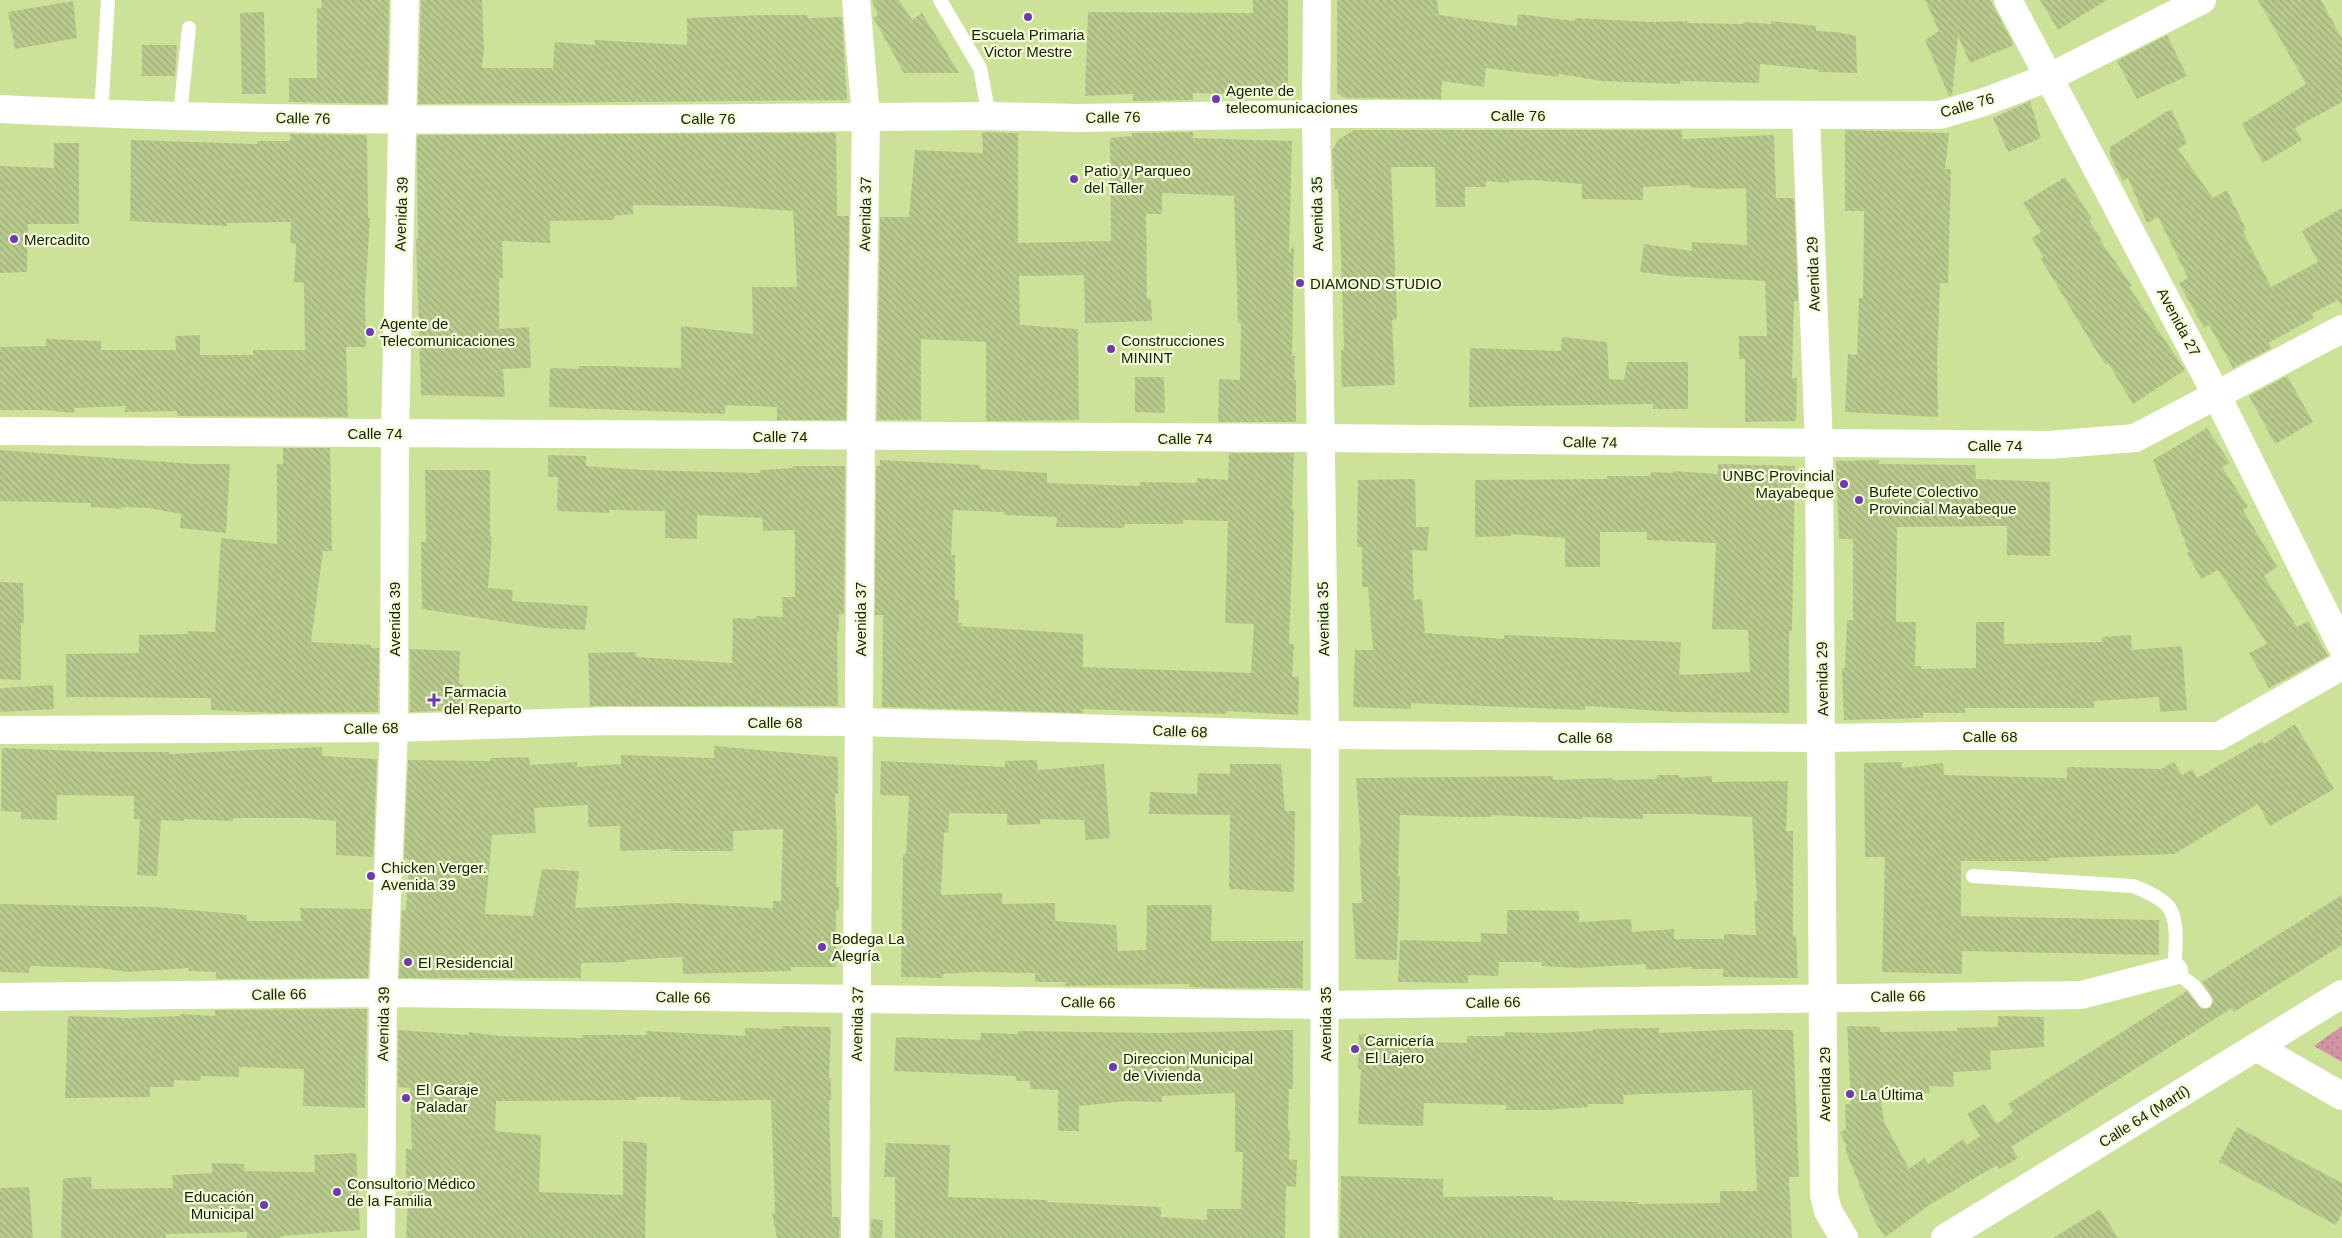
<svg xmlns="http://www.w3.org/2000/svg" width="2342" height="1238" font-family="Helvetica,sans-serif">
  <defs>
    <pattern id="grass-dots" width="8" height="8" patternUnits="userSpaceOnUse" patternTransform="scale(1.25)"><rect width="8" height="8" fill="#d393a4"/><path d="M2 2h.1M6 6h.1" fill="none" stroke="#aa7783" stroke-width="1.8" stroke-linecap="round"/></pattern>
    <pattern id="building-back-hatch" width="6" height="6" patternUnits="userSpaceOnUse" patternTransform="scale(1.25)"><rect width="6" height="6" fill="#b8ca8d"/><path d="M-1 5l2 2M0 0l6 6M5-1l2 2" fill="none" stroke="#9ead78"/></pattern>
  </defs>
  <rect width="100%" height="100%" fill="#cde299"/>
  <polygon fill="url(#grass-dots)" points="2342,1026 2342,1062 2314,1046"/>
  <g fill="url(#building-back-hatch)" fill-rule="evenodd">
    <polygon points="321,0 389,0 387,104 289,102 289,78 317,78 317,8 322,8"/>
    <polygon points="421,0 482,0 484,48 482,68 553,68 555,42 595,45 595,40 687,45 687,18 767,15 808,15 808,18 842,17 847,100 418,104"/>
    <polygon points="872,0 899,0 912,20 922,13 959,73 904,73 873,17 878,16"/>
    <polygon points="1253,0 1288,0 1288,91 1224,89 1224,94 1193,93 1193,100 1133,101 1133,94 1085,96 1088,12 1253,13"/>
    <polygon points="1337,0 1437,0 1439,15 1517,26 1518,14 1575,21 1575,18 1651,22 1687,21 1687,23 1743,24 1743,22 1771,24 1771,21 1816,26 1816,31 1837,32 1856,36 1857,73 1819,72 1819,70 1760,64 1759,83 1680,81 1680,84 1601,81 1559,74 1558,77 1486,68 1484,87 1442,81 1441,99 1345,98 1337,93"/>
    <polygon points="1925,0 1990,0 2014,45 1970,63 1958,36 1952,95 1949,96 1925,40 1939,31"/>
    <polygon points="2040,0 2107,0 2058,30"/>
    <polygon points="2258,0 2321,0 2342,39 2342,102 2295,128 2302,140 2263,163 2242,124 2306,84"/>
    <polygon points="73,1 77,38 15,49 8,12"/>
    <polygon points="264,12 266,94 242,94 240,13"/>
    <polygon points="2167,35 2187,76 2137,99 2117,61"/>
    <polygon points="142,45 177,45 175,76 142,76"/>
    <polygon points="2030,101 2041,138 2008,152 1993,118"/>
    <polygon points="2171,109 2187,143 2178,149 2213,198 2227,190 2246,230 2243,232 2271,287 2318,262 2302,231 2342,208 2342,306 2338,300 2311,314 2314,318 2268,343 2272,348 2233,368 2209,325 2204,328 2179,283 2188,278 2158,217 2147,223 2128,178 2123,181 2110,156 2110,147"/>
    <polygon points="1354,130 1682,130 1682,139 1774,135 1776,198 1794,198 1798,301 1794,301 1792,378 1797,378 1796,421 1745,422 1745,359 1739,359 1739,336 1767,336 1765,281 1672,276 1640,272 1644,244 1692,251 1692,242 1747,245 1746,188 1719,189 1690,187 1690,185 1643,187 1643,200 1582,199 1582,184 1534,180 1509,181 1509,183 1486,181 1486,187 1465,187 1465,207 1436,207 1435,167 1391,167 1397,319 1392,320 1395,385 1342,387 1341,350 1344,349 1341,256 1338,189 1335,189 1332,151 1338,140"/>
    <polygon points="1845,130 1949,133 1945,169 1951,169 1948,283 1940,283 1937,360 1938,417 1845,412 1848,354 1857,355 1859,298 1863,298 1864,211 1845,211"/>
    <polygon points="982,132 1018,133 1018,243 1111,241 1110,138 1132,136 1132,133 1193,132 1193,138 1292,141 1289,254 1294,244 1292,356 1295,356 1294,380 1296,380 1296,422 1218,422 1219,379 1240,380 1241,323 1238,323 1234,196 1162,193 1162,214 1146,214 1147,299 1151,299 1152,321 1085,323 1084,275 1019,276 1020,325 1078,329 1079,420 986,421 986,342 921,339 921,420 877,420 880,217 909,217 915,150 983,153"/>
    <polygon points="836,133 837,216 849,216 846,420 777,420 777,407 725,405 725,414 549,407 550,368 579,369 579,366 604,366 681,368 681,326 753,334 752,287 797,287 793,211 716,206 633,205 633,214 614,216 614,220 550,221 550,243 502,241 503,278 499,278 499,329 529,327 531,368 503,369 505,397 421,395 416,239 418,239 417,163 417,137 419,135"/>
    <polygon points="290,134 367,135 368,218 370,218 365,297 366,347 346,347 348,417 177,416 177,411 125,412 125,406 74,408 74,413 44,410 0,410 0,347 46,346 46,339 101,341 101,350 176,350 175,336 200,335 200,355 253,355 253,350 305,350 304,283 294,282 296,244 290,243 291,222 227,223 227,226 130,221 131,140 257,144 257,141 290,141"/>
    <polygon points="54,143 79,143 79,224 28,224 27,272 0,273 0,166 54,168"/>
    <polygon points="2065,177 2092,219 2089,221 2102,239 2100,240 2132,286 2129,287 2185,370 2133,404 2108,363 2106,365 2091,342 2041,259 2043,257 2032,238 2041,232 2023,203"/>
    <polygon points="1562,337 1607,342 1609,379 1624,380 1627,362 1688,362 1688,409 1653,409 1653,404 1469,407 1470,348 1561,351"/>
    <polygon points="2287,376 2313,422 2275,444 2249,396"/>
    <polygon points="1135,377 1164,377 1165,413 1135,412"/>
    <polygon points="2207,428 2230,463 2222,467 2248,507 2243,510 2277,567 2264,576 2297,627 2308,621 2328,656 2269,688 2249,653 2267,644 2218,570 2201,579 2187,553 2189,552 2153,460"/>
    <polygon points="283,448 330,448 332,551 323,551 311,642 371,645 371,648 379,648 378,712 274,713 211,710 211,698 66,697 66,654 139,653 139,635 188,634 188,631 215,632 221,538 277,544 277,464 283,464"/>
    <polygon points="0,450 195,464 230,464 226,533 180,528 181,514 149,508 123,507 122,509 91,507 91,503 0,501"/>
    <path d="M 1229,453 L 1294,453 L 1292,510 L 1294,510 L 1289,644 L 1294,644 L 1292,677 L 1299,677 L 1298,715 L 1227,711 L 1226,714 L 1083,709 L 1083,713 L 882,707 L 883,615 L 875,615 L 876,466 L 880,466 L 880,460 L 980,465 L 980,469 L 1047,473 L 1047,483 L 1140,486 L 1140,482 L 1197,483 L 1197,478 L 1228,480 ZM 953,510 L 1004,512 L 1004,515 L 1057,517 L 1056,527 L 1123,528 L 1125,524 L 1183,524 L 1183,520 L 1228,521 L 1225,623 L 1254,624 L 1251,673 L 1083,667 L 1083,634 L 961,626 L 962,623 L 958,623 L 959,600 L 955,600 L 955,555 L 951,555 Z"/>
    <polygon points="548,455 586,456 586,466 641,470 760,473 760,470 793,468 793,466 845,466 844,614 839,614 839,632 837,632 838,706 590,706 588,653 636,652 636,657 732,663 733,618 756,619 756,616 783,617 782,597 795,597 795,537 794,530 763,531 762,518 697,515 697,539 665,538 665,511 609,510 609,513 557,511 558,477 548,477"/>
    <polygon points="1879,460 1879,464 1975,465 1976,479 2050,482 2050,556 2007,555 2007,526 1897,527 1896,622 1916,622 1915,666 1921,666 1921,669 1976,668 1976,622 2004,622 2004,644 2103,642 2102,637 2131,635 2132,650 2182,646 2187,710 2160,712 2159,697 2094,701 2094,708 1965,708 1965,713 1923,713 1923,718 1844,720 1842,668 1845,668 1847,620 1853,620 1853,539 1839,539 1836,461"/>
    <polygon points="1718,464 1795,466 1792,631 1789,631 1789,713 1677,712 1585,706 1585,710 1411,703 1411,709 1353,707 1355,650 1373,650 1368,587 1362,587 1362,547 1357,547 1358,480 1415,479 1416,527 1429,527 1427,551 1412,550 1414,600 1422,599 1425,633 1504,639 1504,635 1681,642 1679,675 1750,672 1748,630 1712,629 1716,543 1647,540 1647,532 1600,532 1600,567 1565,567 1565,538 1511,534 1511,536 1475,537 1475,480 1607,479 1607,476 1650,476 1651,472 1673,473 1673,471 1718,474"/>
    <polygon points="425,470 490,470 490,536 492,537 488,588 513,590 512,601 588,606 585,630 544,628 422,609 421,542 426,542"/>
    <polygon points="0,582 23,583 24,623 21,623 21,680 0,679"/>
    <polygon points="410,649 460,651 459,684 463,684 463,710 410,712"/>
    <polygon points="53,685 54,709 0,712 0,688"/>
    <polygon points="2295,724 2334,789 2270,826 2258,804 2174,854 2049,858 2049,861 1961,861 1961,916 2159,920 2159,955 1962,951 1962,974 1882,972 1885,857 1865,857 1864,763 1902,762 1902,768 1943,763 1944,775 2067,778 2067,767 2161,769 2174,762 2182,775 2192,769 2197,778 2262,741 2264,744"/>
    <path d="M 714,746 L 838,757 L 838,794 L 835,794 L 837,843 L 836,887 L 839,887 L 839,910 L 836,910 L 836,967 L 791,967 L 791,971 L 683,974 L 682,957 L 626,960 L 626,962 L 581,963 L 581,978 L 399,978 L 402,910 L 406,910 L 409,859 L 404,859 L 408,760 L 490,761 L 490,758 L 529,757 L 530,765 L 577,762 L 577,767 L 621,764 L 621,755 L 714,758 ZM 588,805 L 588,827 L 620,826 L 620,851 L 671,849 L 671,851 L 733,851 L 733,831 L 783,829 L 781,901 L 773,901 L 773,908 L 677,903 L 575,908 L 579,871 L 542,869 L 533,916 L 485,914 L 492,835 L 536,833 L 534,808 Z"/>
    <polygon points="322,747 322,756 377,759 373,857 336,855 336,821 309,819 309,818 233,818 233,821 184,819 184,821 161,820 157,876 137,875 140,819 134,819 134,796 57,795 57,820 21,819 21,812 1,811 2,748 105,752 169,752 169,754"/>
    <polygon points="1037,760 1038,770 1104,764 1110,838 1086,840 1084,820 1040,819 1040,824 1007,825 1007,814 949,813 948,833 944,832 941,895 1002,893 1002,904 1055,903 1055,921 1116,925 1118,951 1146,950 1147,905 1212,905 1211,941 1303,941 1303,988 1217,988 1189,987 1189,984 1065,986 1066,982 1035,982 1035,973 976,972 943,974 943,978 901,977 903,854 906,854 909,796 880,795 881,761 1005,767 1005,761"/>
    <polygon points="1230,764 1281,764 1285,811 1295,811 1294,892 1229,889 1230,815 1149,814 1150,792 1197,794 1198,773 1230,774"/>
    <polygon points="1657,775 1679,775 1679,778 1712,776 1712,782 1788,781 1786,831 1793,831 1793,936 1796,936 1798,978 1723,977 1723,969 1691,969 1691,967 1646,970 1646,964 1577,968 1542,966 1542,962 1499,962 1498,976 1468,975 1468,983 1398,982 1400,940 1481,942 1481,933 1507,934 1507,910 1579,911 1579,922 1631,919 1632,932 1674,929 1674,939 1724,939 1724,934 1756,935 1754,901 1757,901 1752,817 1690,814 1643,814 1643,819 1582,817 1582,819 1491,815 1491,817 1461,817 1400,815 1398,876 1400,876 1397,960 1356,959 1352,903 1362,903 1359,845 1361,845 1356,778 1553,776 1553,780 1612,778 1612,780 1657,779"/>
    <polygon points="2342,895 2342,945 2234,1012 2232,1008 2011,1147 2018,1158 1999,1169 1997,1165 1931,1204 1885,1237 1875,1222 1846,1152 1846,1145 1840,1132 1846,1129 1845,1105 1851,1103 1847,1026 1880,1027 1880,1032 1958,1031 1957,1028 1998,1027 1998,1016 2044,1017 2044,1047 1990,1051 1991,1070 1953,1072 1954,1087 1929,1086 1930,1093 1880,1092 1884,1122 1909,1169 1924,1158 1928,1164 1963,1139 1967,1145 1980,1136 1967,1114 1984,1104 1997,1124 2013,1112 2008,1104 2187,991 2201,1009 2210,1008 2214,1000 2202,982"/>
    <polygon points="0,904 155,907 247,915 247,921 301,921 300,908 371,909 368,978 216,979 216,972 188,971 189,968 128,972 100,968 30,966 29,973 0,972"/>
    <polygon points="367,1009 365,1108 303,1106 304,1069 239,1067 239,1077 201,1076 200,1081 174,1080 174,1087 150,1087 150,1097 65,1098 68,1016 130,1018 180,1016 180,1014 215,1016 215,1010"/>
    <polygon points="782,1026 831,1027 829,1078 831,1078 831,1100 829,1100 832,1217 840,1217 839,1238 777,1238 772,1213 775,1213 771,1100 712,1101 680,1100 680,1097 636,1097 637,1100 496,1101 495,1131 541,1135 539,1192 623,1195 623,1141 647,1143 645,1238 406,1238 409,1178 406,1178 406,1149 412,1149 410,1088 398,1087 398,1030 469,1035 469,1032 499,1036 582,1038 582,1035 646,1035 646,1031 745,1036 745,1028 782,1029"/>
    <polygon points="1659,1028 1659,1033 1746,1029 1793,1030 1799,1177 1789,1177 1792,1238 1340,1238 1341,1176 1443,1179 1443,1197 1533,1196 1553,1197 1553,1200 1638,1202 1638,1204 1720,1203 1720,1191 1757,1191 1752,1090 1623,1095 1624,1104 1588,1104 1588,1107 1545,1110 1506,1110 1506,1105 1424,1103 1423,1126 1358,1124 1361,1069 1358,1069 1359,1034 1423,1037 1423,1042 1467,1043 1467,1036 1505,1036 1505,1032 1545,1033 1593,1031 1593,1029"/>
    <polygon points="1293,1030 1293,1089 1289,1089 1288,1131 1290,1131 1289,1159 1297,1160 1296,1187 1286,1186 1285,1238 895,1238 895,1177 884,1177 886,1143 950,1145 948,1197 1048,1200 1047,1202 1161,1207 1161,1217 1207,1220 1207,1209 1241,1209 1243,1152 1235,1152 1235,1093 1162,1096 1162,1102 1128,1101 1079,1106 1079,1131 1058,1131 1058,1090 1030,1089 1030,1081 1016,1081 1016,1076 894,1071 896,1037 980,1040 981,1033 1018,1034 1018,1031 1161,1033"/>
    <polygon points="2237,1127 2342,1183 2342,1213 2336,1225 2219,1162"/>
    <polygon points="356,1153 360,1230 281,1236 281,1238 247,1238 247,1232 166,1234 166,1238 61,1238 63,1180 66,1178 91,1177 92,1189 173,1188 172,1175 212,1173 212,1163 244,1164 244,1171 315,1172 314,1155"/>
    <polygon points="29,1187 33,1238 0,1238 0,1188"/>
    <polygon points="2100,1209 2118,1238 2053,1238"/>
    <polygon points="871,1219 883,1220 882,1238 871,1238"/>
  </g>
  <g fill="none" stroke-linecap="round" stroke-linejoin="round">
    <g stroke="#fff" stroke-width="14">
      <polyline points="940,0 980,68 989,116"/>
      <polyline points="101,114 108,0"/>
      <polyline points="180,115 189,28"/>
      <path d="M 1973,876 L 2133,886 C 2145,891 2158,896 2167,905 C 2180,918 2175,954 2174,971 L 2194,986 L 2205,1001"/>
    </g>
    <g stroke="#fff" stroke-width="28">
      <polyline points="1317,0 1316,114 1325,735 1324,1238"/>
      <polyline points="2008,0 2217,396 2342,647"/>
      <path d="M 0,109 C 329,126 660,118 989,116 L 1078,118 L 1316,114 L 1940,115 L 1984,102 L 2050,77 L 2202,0"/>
      <polyline points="1806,116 1819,444 1824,1195 1828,1211 1844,1238"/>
      <polyline points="0,431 1320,438 2049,445 2135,438 2342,329"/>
      <polyline points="0,730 394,728 609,721 859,722 1325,735 1823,738 1954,736 2219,736 2342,666"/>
      <polyline points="0,997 383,993 1325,1005 2081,995 2174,971"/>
      <polyline points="381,1238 383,993 394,728 395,433 405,0"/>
      <polyline points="855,1238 861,436 866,117 856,0"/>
      <polyline points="1945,1238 2256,1047"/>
    </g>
    <polyline stroke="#fff" stroke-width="28" points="2342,994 2256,1047 2342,1096"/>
  </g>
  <g fill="#7139af" stroke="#f2feda" stroke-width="2">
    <circle cx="1028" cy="17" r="5"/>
    <circle cx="1216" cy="99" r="5"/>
    <circle cx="1074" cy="179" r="5"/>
    <circle cx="14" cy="239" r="5"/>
    <circle cx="1300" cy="283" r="5"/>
    <circle cx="370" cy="332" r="5"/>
    <circle cx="1111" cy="349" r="5"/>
    <circle cx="1844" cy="484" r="5"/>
    <circle cx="1859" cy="500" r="5"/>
    <path d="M431.5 692.5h5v5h5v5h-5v5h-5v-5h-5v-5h5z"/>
    <circle cx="371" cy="876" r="5"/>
    <circle cx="822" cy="947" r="5"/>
    <circle cx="408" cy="962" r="5"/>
    <circle cx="1355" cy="1049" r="5"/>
    <circle cx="1113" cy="1067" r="5"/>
    <circle cx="1850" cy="1094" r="5"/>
    <circle cx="406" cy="1098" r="5"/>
    <circle cx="337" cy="1192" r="5"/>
    <circle cx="264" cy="1205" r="5"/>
  </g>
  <g text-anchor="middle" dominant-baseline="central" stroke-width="4.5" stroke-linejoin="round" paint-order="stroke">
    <g font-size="15" fill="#191f03" stroke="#f2feda" text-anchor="start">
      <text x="1028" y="34" text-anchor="middle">Escuela Primaria<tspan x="1028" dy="17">Victor Mestre</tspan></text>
      <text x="1226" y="90">Agente de<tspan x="1226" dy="17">telecomunicaciones</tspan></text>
      <text x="1084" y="170">Patio y Parqueo<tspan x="1084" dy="17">del Taller</tspan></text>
      <text x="24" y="239">Mercadito</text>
      <text x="1310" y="283">DIAMOND STUDIO</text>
      <text x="380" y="323">Agente de<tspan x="380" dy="17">Telecomunicaciones</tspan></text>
      <text x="1121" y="340">Construcciones<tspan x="1121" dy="17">MININT</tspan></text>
      <text x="1834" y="475" text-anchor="end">UNBC Provincial<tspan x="1834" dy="17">Mayabeque</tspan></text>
      <text x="1869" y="491">Bufete Colectivo<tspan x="1869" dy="17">Provincial Mayabeque</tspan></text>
      <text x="444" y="691">Farmacia<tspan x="444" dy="17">del Reparto</tspan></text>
      <text x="381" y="867">Chicken Verger.<tspan x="381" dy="17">Avenida 39</tspan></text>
      <text x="832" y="938">Bodega La<tspan x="832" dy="17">Alegría</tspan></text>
      <text x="418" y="962">El Residencial</text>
      <text x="1365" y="1040">Carnicería<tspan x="1365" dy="17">El Lajero</tspan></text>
      <text x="1123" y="1058">Direccion Municipal<tspan x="1123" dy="17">de Vivienda</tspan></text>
      <text x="416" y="1089">El Garaje<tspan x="416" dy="17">Paladar</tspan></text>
      <text x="1860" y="1094">La Última</text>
      <text x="347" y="1183">Consultorio Médico<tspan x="347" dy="17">de la Familia</tspan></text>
      <text x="254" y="1196" text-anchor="end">Educación<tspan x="254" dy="17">Municipal</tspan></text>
    </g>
    <g font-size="15" fill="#191f03" stroke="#f2feda">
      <text transform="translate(1967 105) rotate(-16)">Calle 76</text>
      <text x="1518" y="115">Calle 76</text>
      <text transform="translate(1113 117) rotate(-1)">Calle 76</text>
      <text transform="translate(303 118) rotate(1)">Calle 76</text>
      <text x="708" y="118">Calle 76</text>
      <text transform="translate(401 214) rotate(-88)">Avenida 39</text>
      <text transform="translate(865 214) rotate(-89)">Avenida 37</text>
      <text transform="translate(1317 214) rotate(-91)">Avenida 35</text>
      <text transform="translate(1813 274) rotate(-92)">Avenida 29</text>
      <text transform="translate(2179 322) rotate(62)">Avenida 27</text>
      <text x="375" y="433">Calle 74</text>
      <text x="780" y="436">Calle 74</text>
      <text x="1185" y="438">Calle 74</text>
      <text transform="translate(1590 442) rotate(1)">Calle 74</text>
      <text x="1995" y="445">Calle 74</text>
      <text transform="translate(394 619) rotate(-90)">Avenida 39</text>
      <text transform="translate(860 619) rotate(-90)">Avenida 37</text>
      <text transform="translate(1323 619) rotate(-91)">Avenida 35</text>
      <text transform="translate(1822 679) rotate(-91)">Avenida 29</text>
      <text x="775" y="722">Calle 68</text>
      <text transform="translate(371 728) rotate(-1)">Calle 68</text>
      <text transform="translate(1180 731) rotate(2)">Calle 68</text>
      <text x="1990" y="736">Calle 68</text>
      <text x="1585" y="737">Calle 68</text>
      <text transform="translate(279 994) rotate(-1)">Calle 66</text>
      <text transform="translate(1898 996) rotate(-1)">Calle 66</text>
      <text transform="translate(683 997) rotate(1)">Calle 66</text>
      <text transform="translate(1088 1002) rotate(1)">Calle 66</text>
      <text transform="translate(1493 1002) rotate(-1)">Calle 66</text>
      <text transform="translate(383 1024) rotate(-89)">Avenida 39</text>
      <text transform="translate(857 1024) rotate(-89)">Avenida 37</text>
      <text transform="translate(1325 1024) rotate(-90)">Avenida 35</text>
      <text transform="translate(1824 1084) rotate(-90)">Avenida 29</text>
      <text transform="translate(2144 1116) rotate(-32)">Calle 64 (Martí)</text>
    </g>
  </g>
</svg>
